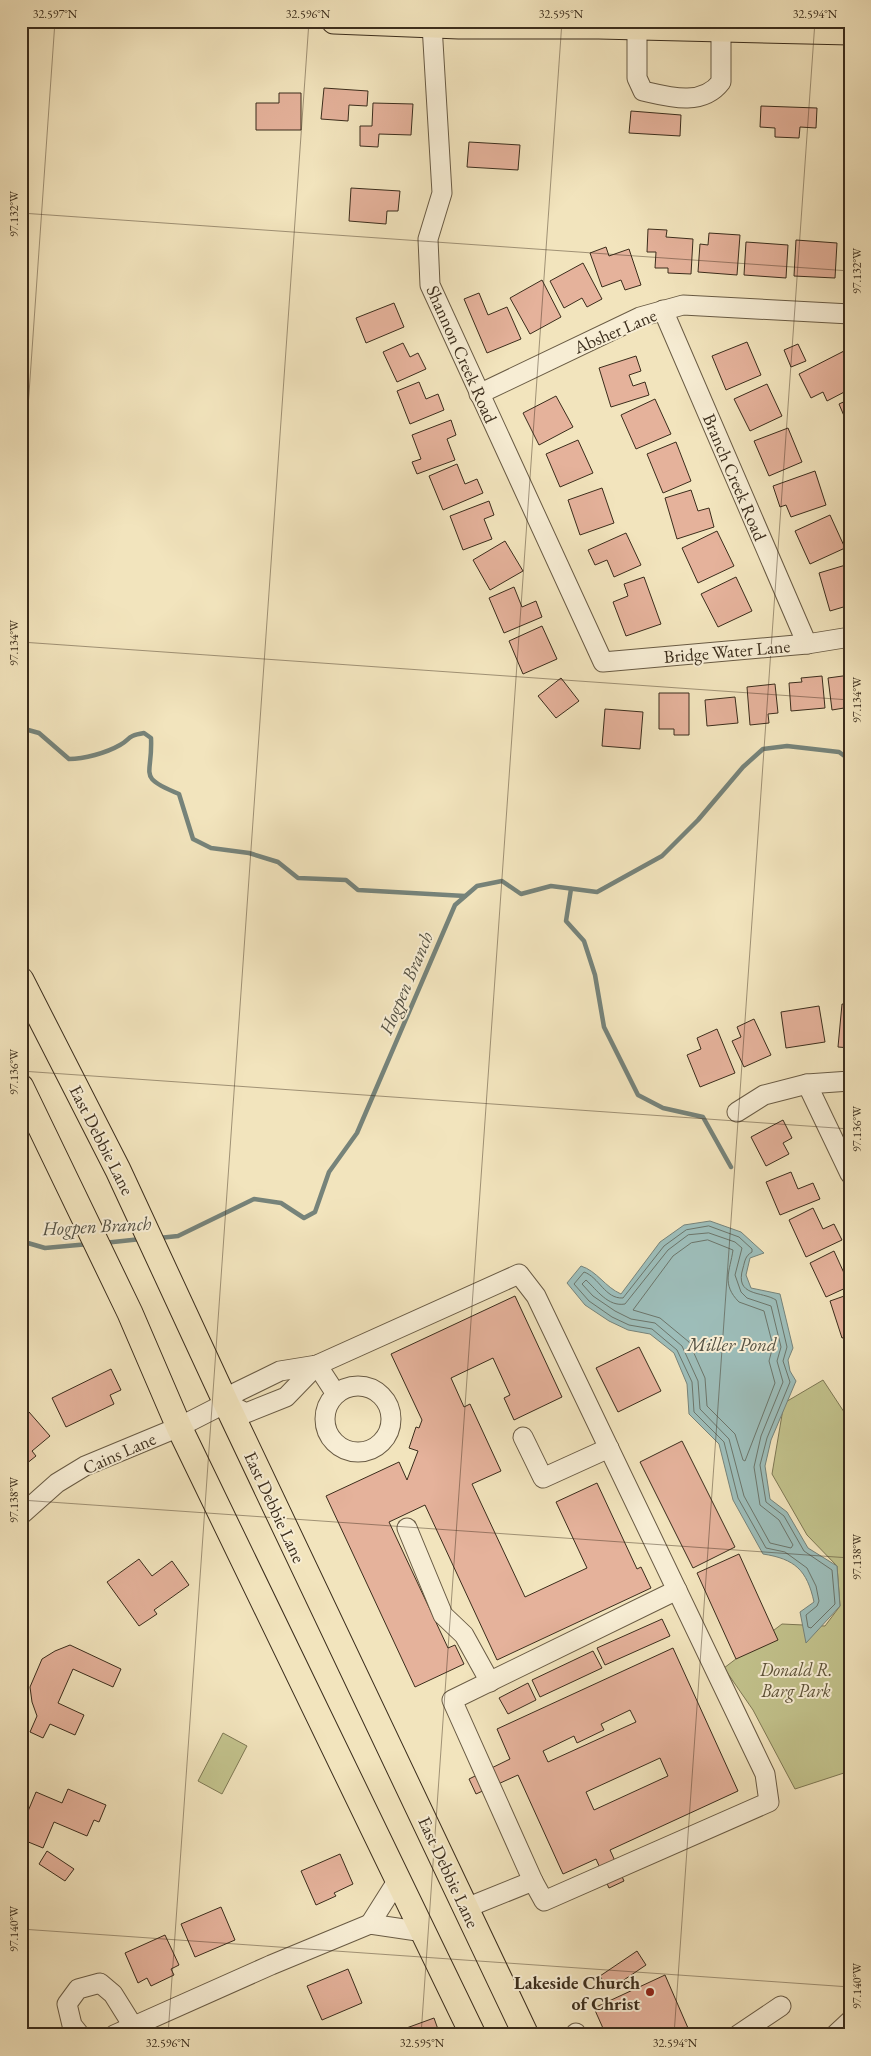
<svg xmlns="http://www.w3.org/2000/svg" width="871" height="2056" font-family="'EB Garamond',serif">
  <rect width="100%" height="100%" fill="#f2e4bd"/>
  <filter id="stains"><feTurbulence type="fractalNoise" baseFrequency=".004" numOctaves="4"/><feColorMatrix values="0 0 0 0 .2 0 0 0 0 .09 0 0 0 0 .02 0 0 0 .5 -.17"/></filter>
  <radialGradient id="worn" r=".72"><stop offset=".6" stop-color="#630" stop-opacity="0"/><stop offset="1" stop-color="#630" stop-opacity=".3"/></radialGradient>
  <g fill="#c2c28c" stroke="#7e7854">
    <polygon points="823,1380 850,1421 850,1771 795,1789 753,1710 724,1668 782,1624 825,1626 840,1606 837,1566 807,1535 772,1474 784,1403"/>
    <polygon points="223,1733 247,1746 222,1794 198,1781"/>
  </g>
  <path fill="#9dbdb9" stroke="#76837a" d="M 710,1221 L 741,1232 L 764,1253 L 750,1258 L 746,1275 L 751,1288 L 780,1294 L 793,1348 L 788,1360 L 790,1371 L 796,1381 L 771,1440 L 765,1466 L 770,1499 L 787,1512 L 808,1548 L 837,1566 L 840,1606 L 806,1643 L 800,1612 L 814,1602 C 807,1570 795,1559 763,1554 L 733,1500 L 719,1444 L 689,1414 L 687,1384 L 674,1353 L 650,1334 L 628,1330 L 609,1321 L 585,1305 L 567,1283 L 581,1266 C 597,1271 605,1287 621,1294 L 660,1242 L 684,1225 Z"/>
  <g fill="none" stroke-linecap="round" stroke-linejoin="round">
    <g stroke="#6c756a" stroke-width="1">
      <path d="M 709,1226 L 739,1237 L 752,1249 L 752,1252 C 745,1256 745,1261 743,1268 C 734,1297 762,1291 776,1300 L 787,1347 L 783,1361 L 790,1382 L 767,1438 L 760,1465 L 766,1502 L 784,1516 L 804,1551 L 832,1570 L 835,1604 L 811,1628 L 808,1627 L 806,1615 L 817,1606 L 819,1601 L 816,1586 L 807,1568 L 785,1552 L 766,1548 L 738,1498 L 724,1442 L 694,1412 L 692,1382 L 677,1350 L 652,1329 L 629,1325 L 612,1317 L 589,1301 L 574,1284 L 584,1272 C 599,1277 605,1299 623,1298 L 664,1246 L 686,1230 Z"/>
      <path d="M 709,1233 L 735,1242 L 742,1248 L 735,1275 L 741,1292 L 747,1298 L 771,1306 L 781,1347 L 777,1361 L 783,1382 L 761,1436 L 754,1467 L 760,1505 L 779,1520 L 793,1545 L 791,1548 L 770,1543 L 744,1496 L 729,1439 L 700,1409 L 698,1381 L 682,1346 L 655,1323 L 631,1319 L 615,1311 L 593,1296 L 582,1284 L 586,1280 C 597,1290 608,1307 625,1304 L 668,1250 L 688,1235 Z"/>
      <path d="M 708,1240 L 733,1250 C 730,1271 721,1284 739,1302 L 764,1311 L 773,1346 L 769,1361 L 775,1383 L 745,1461 L 743,1460 L 735,1434 L 707,1406 L 705,1378 L 689,1342 L 660,1318 L 633,1310 L 673,1256 L 691,1243 Z"/>
    </g>
    <g stroke="#76837a" stroke-width="4.5">
      <path d="M 21,728 L 39,733 L 69,759 C 84,759 106,753 120,745 C 131,739 126,736 144,733 L 151,738 C 153,777 136,776 179,794 L 193,839 L 211,848 L 249,853 L 278,862 L 298,878 L 346,880 L 358,890 L 465,896"/>
      <polyline points="571,889 566,921 584,941 595,975 604,1027 638,1095 663,1108 703,1117 731,1167"/>
      <polyline points="159,1238 178,1236 254,1199 281,1203 304,1218 315,1212 329,1172 357,1133 455,905 477,886 502,881 521,894 551,886 597,892 662,856 698,820 743,767 763,749 787,746 839,752 850,760"/>
      <polyline points="21,1241 45,1248 89,1244"/>
      <polyline points="104,1243 141,1239"/>
    </g>
  </g>
  <g fill="#e5b29b" stroke="#3b2d1c" fill-rule="evenodd">
    <polygon points="324,88 368,91 367,106 349,105 348,121 321,119"/>
    <polygon points="279,93 301,93 301,130 256,130 256,103 279,103"/>
    <polygon points="373,103 413,104 411,135 379,134 378,147 360,146 360,126 372,126"/>
    <polygon points="761,106 817,108 816,128 800,127 799,138 775,137 775,128 760,127"/>
    <polygon points="631,111 681,115 680,136 629,133"/>
    <polygon points="469,142 520,145 518,170 467,167"/>
    <polygon points="351,188 400,191 398,211 387,211 386,224 349,221"/>
    <polygon points="846,226 850,226 850,261 844,261"/>
    <polygon points="648,229 667,230 666,237 693,239 691,274 668,273 668,268 655,268 656,252 647,252"/>
    <polygon points="709,233 740,235 737,275 698,272 700,244 708,245"/>
    <polygon points="796,240 837,243 835,278 794,276"/>
    <polygon points="746,242 788,245 786,278 744,275"/>
    <polygon points="606,247 609,256 629,249 641,285 625,290 621,280 602,287 590,253"/>
    <polygon points="583,263 602,299 587,307 582,298 564,308 550,281"/>
    <polygon points="542,280 561,317 530,334 510,298"/>
    <polygon points="479,293 488,315 507,307 521,339 487,353 464,299"/>
    <polygon points="394,303 404,327 366,343 356,318"/>
    <polygon points="747,342 761,375 726,390 712,356"/>
    <polygon points="403,343 410,357 418,353 426,369 397,382 383,352"/>
    <polygon points="798,344 806,361 791,367 784,350"/>
    <polygon points="846,350 850,358 850,389 827,401 823,392 811,398 799,374"/>
    <polygon points="636,356 641,371 629,375 633,386 645,382 649,395 611,407 599,368"/>
    <polygon points="419,382 426,399 438,394 444,410 410,424 397,391"/>
    <polygon points="767,384 782,416 750,431 734,399"/>
    <polygon points="556,396 573,427 539,445 523,413"/>
    <polygon points="655,399 671,434 636,449 621,415"/>
    <polygon points="850,399 850,430 839,404"/>
    <polygon points="451,420 456,435 447,439 455,460 417,474 412,462 421,459 412,435"/>
    <polygon points="788,428 802,462 769,476 754,441"/>
    <polygon points="578,440 593,473 560,487 546,454"/>
    <polygon points="676,442 691,481 663,493 647,454"/>
    <polygon points="457,464 465,484 477,479 483,493 443,510 429,476"/>
    <polygon points="815,471 826,505 791,517 786,505 780,507 773,486"/>
    <polygon points="602,488 614,523 580,535 568,500"/>
    <polygon points="691,490 698,511 709,508 714,527 677,539 665,498"/>
    <polygon points="489,501 494,515 484,519 492,539 463,550 450,516"/>
    <polygon points="830,515 845,548 810,564 795,531"/>
    <polygon points="717,531 734,566 698,583 682,548"/>
    <polygon points="626,533 641,565 614,577 607,560 595,565 588,550"/>
    <polygon points="505,541 523,571 490,590 473,560"/>
    <polygon points="849,564 850,605 830,611 819,573"/>
    <polygon points="644,577 661,624 626,636 613,602 628,596 624,584"/>
    <polygon points="736,577 752,611 718,627 701,594"/>
    <polygon points="514,587 522,607 536,601 542,617 504,633 489,598"/>
    <polygon points="542,626 557,659 523,674 509,641"/>
    <polygon points="850,675 850,707 832,710 828,678"/>
    <polygon points="822,676 825,708 791,711 789,683 802,682 801,678"/>
    <polygon points="561,678 579,701 556,718 538,696"/>
    <polygon points="775,684 778,713 768,714 769,723 750,725 747,687"/>
    <polygon points="659,693 689,693 689,735 674,735 674,729 659,729"/>
    <polygon points="735,697 738,723 707,726 705,700"/>
    <polygon points="605,709 643,712 640,749 602,746"/>
    <polygon points="842,1004 850,1005 850,1048 838,1047"/>
    <polygon points="819,1006 825,1042 786,1048 781,1012"/>
    <polygon points="754,1019 771,1055 744,1067 732,1041 741,1037 737,1027"/>
    <polygon points="717,1029 735,1073 700,1087 687,1055 701,1049 697,1038"/>
    <polygon points="783,1120 792,1138 783,1143 789,1154 766,1166 751,1137"/>
    <polygon points="791,1172 798,1189 813,1183 820,1199 780,1215 766,1182"/>
    <polygon points="813,1208 823,1229 834,1224 842,1240 806,1257 789,1220"/>
    <polygon points="834,1251 844,1273 850,1271 850,1286 826,1297 810,1263"/>
    <polygon points="850,1294 850,1336 842,1338 830,1301"/>
    <polygon points="515,1296 562,1397 514,1420 504,1398 510,1395 493,1358 451,1378 464,1407 470,1404 501,1471 472,1484 525,1597 587,1568 556,1502 597,1483 637,1569 641,1567 651,1588 497,1660 425,1505 389,1522 448,1648 455,1645 464,1664 415,1687 326,1496 399,1462 407,1480 418,1451 409,1448 416,1427 419,1428 422,1420 391,1354"/>
    <polygon points="639,1347 661,1391 618,1412 596,1368"/>
    <polygon points="111,1369 121,1390 110,1395 114,1404 66,1427 52,1398"/>
    <polygon points="29,1412 50,1436 32,1451 36,1456 21,1468 21,1419"/>
    <polygon points="682,1441 735,1547 693,1568 640,1462"/>
    <polygon points="739,1554 778,1640 736,1659 697,1573"/>
    <polygon points="139,1559 152,1576 172,1561 189,1585 154,1610 157,1614 139,1626 107,1582"/>
    <polygon points="662,1619 670,1636 605,1665 597,1648"/>
    <polygon points="70,1645 121,1669 113,1687 73,1669 58,1703 84,1715 75,1735 50,1724 43,1738 30,1732 37,1716 32,1702 30,1687 42,1659 55,1651"/>
    <path d="M 673,1648 L 738,1791 L 610,1850 L 624,1881 L 609,1888 L 596,1859 L 563,1874 L 518,1775 L 476,1794 L 469,1779 L 510,1759 L 497,1729 ZM 630,1710 L 636,1722 L 548,1762 L 543,1751 L 574,1736 L 577,1743 L 604,1730 L 601,1724 ZM 660,1758 L 668,1776 L 594,1810 L 586,1792 Z"/>
    <polygon points="593,1651 602,1668 540,1697 532,1680"/>
    <polygon points="528,1683 536,1700 508,1714 499,1698"/>
    <polygon points="68,1789 106,1805 99,1822 94,1820 87,1836 54,1822 43,1848 21,1839 21,1828 36,1792 62,1803"/>
    <polygon points="47,1851 74,1869 65,1881 39,1864"/>
    <polygon points="340,1854 353,1884 334,1893 336,1896 316,1905 301,1871"/>
    <polygon points="221,1907 235,1940 195,1957 181,1924"/>
    <polygon points="165,1935 179,1965 171,1969 174,1975 151,1986 147,1978 138,1983 125,1953"/>
    <polygon points="637,1951 646,1965 609,1990 600,1976"/>
    <polygon points="348,1969 362,2003 322,2020 307,1986"/>
    <polygon points="665,1975 688,2028 674,2035 606,2035 594,2008"/>
    <polygon points="434,2018 440,2035 403,2035 401,2030"/>
  </g>
  <g fill="none" stroke-linecap="round" stroke-linejoin="round">
    <g stroke="#695b44" stroke-width="21">
      <g id="minor">
        <polyline points="432,25 442,193 428,239 430,285 603,662 807,644 850,637"/>
        <path d="M 637,27 L 637,78 L 643,91 C 669,97 702,107 721,82 L 721,29"/>
        <polyline points="663,310 807,644"/>
        <polyline points="479,394 640,317 683,305 850,314"/>
        <polyline points="807,1084 850,1174"/>
        <polyline points="737,1112 764,1095 807,1084 850,1081"/>
        <polyline points="317,1365 336,1394"/>
        <circle cx="358" cy="1419" r="33"/>
        <polyline points="226,1403 246,1413 286,1397 317,1365"/>
        <polyline points="523,1437 543,1478 609,1448"/>
        <polyline points="21,1515 57,1483 85,1466 179,1427 226,1403 237,1392 280,1371 317,1365 519,1274 536,1296 765,1774 769,1802 544,1901 533,1881 466,1908"/>
        <polyline points="407,1528 443,1615 464,1635 490,1682"/>
        <polyline points="533,1881 452,1700 677,1590"/>
        <polyline points="370,1924 399,1878"/>
        <polyline points="576,2033 577,2035"/>
        <polyline points="80,2035 72,2025 67,2004 78,1989 100,1983 113,1994 133,2026"/>
        <polyline points="114,2035 271,1965 370,1924 424,1932"/>
        <polyline points="738,2035 781,2006"/>
        <polyline points="835,2035 850,2021"/>
      </g>
    </g>
    <g stroke="#3b2d1c" stroke-width="27">
      <g id="major">
        <polyline points="334,21 459,26 599,26 850,32"/>
        <polyline points="21,980 118,1170 226,1403 526,2035"/>
        <polyline points="21,1087 130,1313 179,1427 473,2035"/>
      </g>
    </g>
    <use href="#minor" stroke="#f7edd4" stroke-width="19"/>
    <use href="#major" stroke="#f2e4bd" stroke-width="25"/>
  </g>
  <path fill="none" stroke="#3b2d1c" stroke-width="1" stroke-opacity="0.45" d="M 21,213 L 850,271M 21,508 L 55,21M 21,642 L 850,700M 21,1071 L 850,1129M 21,1500 L 850,1558M 21,1929 L 850,1987M 168,2035 L 309,21M 421,2035 L 562,21M 674,2035 L 815,21"/>
  <circle fill="#8f2418" stroke="#f7edd4" stroke-width="2" cx="650" cy="1992" r="5"/>
  <g text-anchor="middle" dominant-baseline="central" stroke-width="4" stroke-linejoin="round" paint-order="stroke">
    <g font-size="18" fill="#3b2d1c" stroke="#f7edd4">
      <text transform="translate(615 331) rotate(-23)">Absher Lane</text>
      <text transform="translate(462 354) rotate(66)">Shannon Creek Road</text>
      <text transform="translate(735 477) rotate(67)">Branch Creek Road</text>
      <text transform="translate(727 651) rotate(-5)">Bridge Water Lane</text>
      <text transform="translate(102 1140) rotate(63)">East Debbie Lane</text>
      <text transform="translate(119 1453) rotate(-24)">Cains Lane</text>
      <text transform="translate(275 1507) rotate(65)">East Debbie Lane</text>
      <text transform="translate(449 1872) rotate(65)">East Debbie Lane</text>
    </g>
    <g font-size="18" font-style="italic" fill="#5d5238" stroke="#f7edd4">
      <text x="796" y="1669">Donald R.<tspan x="796" dy="21">Barg Park</tspan></text>
    </g>
    <g font-size="18" font-weight="bold" fill="#3b2d1c" stroke="#f7edd4" text-anchor="end">
      <text x="640" y="1982">Lakeside Church<tspan x="640" dy="21">of Christ</tspan></text>
    </g>
    <g font-size="19" font-style="italic" fill="#545143" stroke="#f7edd4">
      <text transform="translate(406 983) rotate(-67)">Hogpen Branch</text>
      <text transform="translate(97 1226) rotate(-3)">Hogpen Branch</text>
      <text x="732" y="1344">Miller Pond</text>
    </g>
  </g>
  <rect width="871" height="2056" fill="none" stroke="#f2e4bd" stroke-width="55"/>
  <rect x="28" y="28" width="816" height="2000" fill="none" stroke="#3b2d1c" stroke-width="2"/>
  <g font-size="12" text-anchor="middle" fill="#3b2d1c">
    <text x="55" y="18">32.597°N</text>
    <text x="308" y="18">32.596°N</text>
    <text x="561" y="18">32.595°N</text>
    <text x="815" y="18">32.594°N</text>
    <text transform="translate(14 214) rotate(-90)" y="4">97.132°W</text>
    <text transform="translate(857 271) rotate(-90)" y="4">97.132°W</text>
    <text transform="translate(14 643) rotate(-90)" y="4">97.134°W</text>
    <text transform="translate(857 700) rotate(-90)" y="4">97.134°W</text>
    <text transform="translate(14 1072) rotate(-90)" y="4">97.136°W</text>
    <text transform="translate(857 1129) rotate(-90)" y="4">97.136°W</text>
    <text transform="translate(14 1500) rotate(-90)" y="4">97.138°W</text>
    <text transform="translate(857 1557) rotate(-90)" y="4">97.138°W</text>
    <text transform="translate(14 1929) rotate(-90)" y="4">97.140°W</text>
    <text transform="translate(857 1986) rotate(-90)" y="4">97.140°W</text>
    <text x="168" y="2047">32.596°N</text>
    <text x="422" y="2047">32.595°N</text>
    <text x="675" y="2047">32.594°N</text>
  </g>
  <rect width="100%" height="100%" filter="url(#stains)"/>
  <rect width="100%" height="100%" fill="url(#worn)"/>
</svg>
